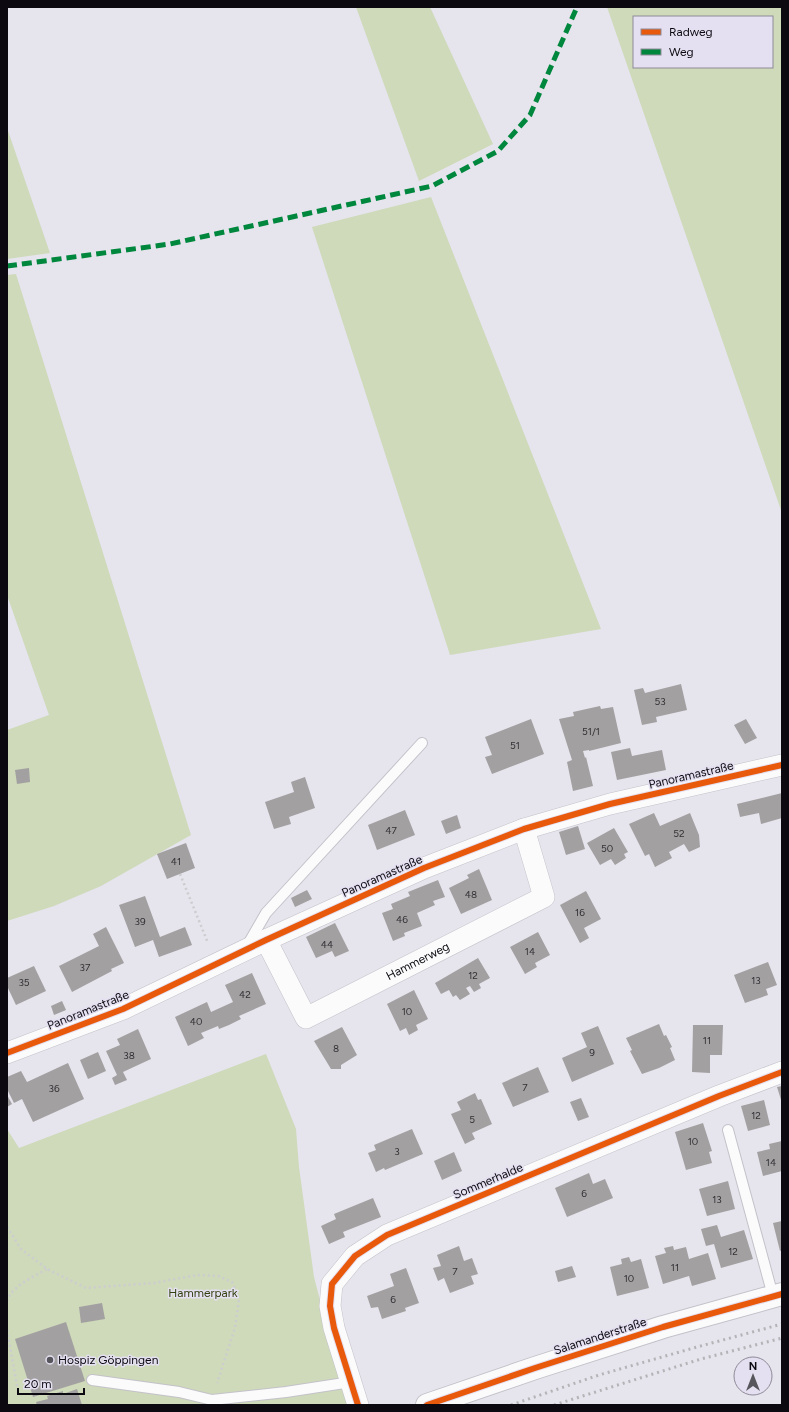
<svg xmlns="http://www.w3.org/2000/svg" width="789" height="1412" font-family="Figtree,sans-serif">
  <rect width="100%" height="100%" fill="#e6e4ed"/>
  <g fill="#cedaba" fill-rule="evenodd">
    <polygon points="356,7 430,7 493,144 419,181"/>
    <path d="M 607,7 L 782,7 L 782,513 ZM 634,17 L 772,17 L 772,67 L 634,67 Z"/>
    <polygon points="7,128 50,253 7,259"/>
    <polygon points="431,197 601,629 450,655 312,227"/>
    <polygon points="16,274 191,835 101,886 54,906 7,921 7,730 49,715 7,595 7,275"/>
    <polygon points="266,1054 296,1129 299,1167 314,1277 347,1405 7,1405 7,1129 19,1148"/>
  </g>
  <g fill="#a3a0a1">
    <polygon points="681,684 687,710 656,717 657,722 642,725 634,690 643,688 645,693"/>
    <polygon points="600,706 601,709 613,707 621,743 589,751 589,750 583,751 585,758 586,757 593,786 573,791 567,762 572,760 559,719 574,716 573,712"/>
    <polygon points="531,719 544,754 492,774 485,757 492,755 485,737"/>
    <polygon points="746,719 757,738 745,744 734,725"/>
    <polygon points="630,748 632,756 662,750 666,770 617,780 611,752"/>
    <polygon points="29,768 30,782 17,784 15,770"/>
    <polygon points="305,777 315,808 289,817 291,824 274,829 265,802 294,792 291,782"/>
    <polygon points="782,793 782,818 761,824 759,813 740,817 737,804"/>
    <polygon points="405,810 415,835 377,850 368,825"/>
    <polygon points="654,813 660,826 690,813 699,835 700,847 689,852 684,844 669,852 672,858 655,867 649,854 645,856 629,824"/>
    <polygon points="457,815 461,828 446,834 441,821"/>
    <polygon points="578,826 585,849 566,855 559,832"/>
    <polygon points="614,828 628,852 624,854 626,858 615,865 611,859 600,865 587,843"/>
    <polygon points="186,843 195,868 167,879 157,854"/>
    <polygon points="479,869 492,900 461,914 449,888 469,878 467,875"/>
    <polygon points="438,880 445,897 433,901 435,905 417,913 422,926 404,933 405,936 393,941 382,913 393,909 391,904 410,896 408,892"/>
    <polygon points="307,890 312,899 295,907 291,898"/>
    <polygon points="586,891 601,919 584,928 589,938 580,943 560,905"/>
    <polygon points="145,896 160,937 185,927 192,945 159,957 153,940 135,947 119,905"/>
    <polygon points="335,923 349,951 335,957 332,951 316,958 306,937"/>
    <polygon points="106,927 124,963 111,969 112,971 72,992 59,966 99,946 93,934"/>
    <polygon points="538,932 550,955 535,963 537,967 525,974 510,947"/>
    <polygon points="478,958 490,978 479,984 481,988 474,992 470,986 466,988 470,994 460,1000 456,995 453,997 449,990 441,994 435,983"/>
    <polygon points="768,962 777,985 766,989 768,995 745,1003 734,975"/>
    <polygon points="34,966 46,991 16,1005 7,986 7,978"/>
    <polygon points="252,973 266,1004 239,1016 241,1019 229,1025 219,1029 218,1026 201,1033 204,1038 188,1046 175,1017 207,1002 211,1012 233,1002 225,985"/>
    <polygon points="414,990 428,1019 416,1025 418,1030 409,1035 406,1028 400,1031 387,1004"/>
    <polygon points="62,1001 66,1010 54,1015 51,1006"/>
    <polygon points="659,1024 664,1036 666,1035 672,1047 670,1048 675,1060 659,1068 642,1074 630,1051 632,1050 626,1038"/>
    <polygon points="693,1025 723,1025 722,1055 710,1055 710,1073 692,1072"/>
    <polygon points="598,1026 614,1064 572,1082 562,1058 587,1047 581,1033"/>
    <polygon points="342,1027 357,1055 341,1065 341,1069 331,1069 314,1041"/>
    <polygon points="138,1029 151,1059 123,1072 127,1080 115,1085 112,1078 117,1075 106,1051 120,1045 117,1039"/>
    <polygon points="98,1052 106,1071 88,1079 80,1060"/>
    <polygon points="68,1063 84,1099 33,1122 22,1099 14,1103 7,1089 7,1077 21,1071 27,1082"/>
    <polygon points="538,1067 549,1092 513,1107 502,1083"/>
    <polygon points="782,1086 782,1103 777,1087"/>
    <polygon points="475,1093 478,1100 481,1099 492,1124 472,1133 475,1139 465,1144 451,1114 461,1110 457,1102"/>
    <polygon points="7,1095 12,1104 7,1107"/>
    <polygon points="581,1098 589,1117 578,1121 570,1102"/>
    <polygon points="764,1100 770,1125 748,1131 741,1106"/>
    <polygon points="703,1123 712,1151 709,1152 712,1163 686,1170 675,1132"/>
    <polygon points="412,1129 423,1154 385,1170 384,1168 376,1172 368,1153 376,1150 374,1145"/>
    <polygon points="782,1141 782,1171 763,1176 757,1152 770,1149 769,1144"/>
    <polygon points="454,1152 462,1171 442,1180 434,1161"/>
    <polygon points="589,1173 593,1184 605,1179 613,1198 567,1217 555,1188"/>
    <polygon points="728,1181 735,1209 707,1216 699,1189"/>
    <polygon points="373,1198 381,1217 343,1232 345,1237 329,1244 321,1226 336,1219 334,1214"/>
    <polygon points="782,1221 782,1250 780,1251 773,1223"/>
    <polygon points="717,1225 721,1237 744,1230 753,1259 721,1268 714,1244 706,1246 701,1229"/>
    <polygon points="459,1246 464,1261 472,1258 478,1274 471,1276 474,1284 450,1293 444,1278 438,1281 433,1268 441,1266 437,1255"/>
    <polygon points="673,1246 674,1250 686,1247 689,1259 708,1253 716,1279 692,1286 689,1276 663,1284 655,1256 666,1253 664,1248"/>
    <polygon points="629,1257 631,1262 641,1259 649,1288 617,1296 610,1267 622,1264 621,1259"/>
    <polygon points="572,1266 576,1277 558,1282 555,1271"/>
    <polygon points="406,1268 419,1303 405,1308 406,1311 382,1319 378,1307 371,1308 367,1296 394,1286 390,1274"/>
    <polygon points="102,1303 105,1319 81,1323 79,1307"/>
    <polygon points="66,1322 85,1381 33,1397 15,1339"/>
    <polygon points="77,1389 82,1405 37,1405 36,1402 48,1399 47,1396 63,1391 63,1394"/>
  </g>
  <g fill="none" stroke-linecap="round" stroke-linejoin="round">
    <g stroke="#c4c2c9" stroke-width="12">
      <g id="service">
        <polyline points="247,946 266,913 422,743"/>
        <polyline points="728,1130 773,1296"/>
        <polyline points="92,1380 179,1392 212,1400 286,1392 351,1382"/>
      </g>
    </g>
    <g stroke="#c4c2c9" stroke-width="22">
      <g id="minor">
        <path id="s1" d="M 266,940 L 306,1018 L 544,897 L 524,829"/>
        <polyline points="7,1053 123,1009 266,940 424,868 524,829 610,804 782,765"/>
        <polyline points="358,1405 334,1328 330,1306 332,1284 355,1256 387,1235 719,1096 782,1072"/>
      </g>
    </g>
    <g stroke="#c4c2c9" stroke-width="24">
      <polyline id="tertiary" points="427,1405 535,1368 663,1327 782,1294"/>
    </g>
    <g stroke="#cdcdcf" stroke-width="2.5" stroke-dasharray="2 3" stroke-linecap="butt">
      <polyline points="180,874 208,943"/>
      <polyline points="7,1227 21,1249 47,1269 86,1288 154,1283 197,1275 218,1276 232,1282 239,1299 235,1328 217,1383"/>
      <path d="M 7,1301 C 10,1287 35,1276 47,1269"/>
      <polyline points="7,1330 18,1391"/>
    </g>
    <use href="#service" stroke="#fbfbfc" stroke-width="10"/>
    <use href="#minor" stroke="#fbfbfc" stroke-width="21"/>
    <use href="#tertiary" stroke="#fbfbfc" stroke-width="22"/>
    <g stroke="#b4b3b6" stroke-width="3" stroke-dasharray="2 4" stroke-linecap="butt">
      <polyline points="511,1405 599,1375 697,1347 782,1324"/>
      <polyline points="554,1405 701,1359 782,1338"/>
    </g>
    <polyline stroke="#00873e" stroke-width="5" stroke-dasharray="10 5" stroke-linecap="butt" points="7,266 170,244 432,186 498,151 530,115 577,7"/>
    <g stroke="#e5e0f1" stroke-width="8">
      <g id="cycleway">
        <polyline points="7,1053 123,1009 266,940 424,868 524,829 610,804 782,765"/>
        <polyline points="358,1405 334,1328 330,1306 332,1284 355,1256 387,1235 719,1096 782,1072"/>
        <polyline points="427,1405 535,1368 663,1327 782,1294"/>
      </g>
    </g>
    <use href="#cycleway" stroke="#e8590c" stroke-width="6"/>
  </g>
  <circle fill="#58565d" stroke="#e5e0f1" stroke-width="1.5" cx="50" cy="1360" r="4"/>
  <g text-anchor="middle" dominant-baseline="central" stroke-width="3" stroke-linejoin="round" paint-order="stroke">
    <g font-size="10" fill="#323034">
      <text x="660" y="701">53</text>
      <text x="591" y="731">51/1</text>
      <text x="515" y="745">51</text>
      <text x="391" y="830">47</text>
      <text x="679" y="833">52</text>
      <text x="607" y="848">50</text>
      <text x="176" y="861">41</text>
      <text x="471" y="894">48</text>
      <text x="580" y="912">16</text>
      <text x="402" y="919">46</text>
      <text x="140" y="921">39</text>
      <text x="327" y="944">44</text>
      <text x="530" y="951">14</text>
      <text x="85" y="967">37</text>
      <text x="473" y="975">12</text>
      <text x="756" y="980">13</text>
      <text x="24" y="982">35</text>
      <text x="245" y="994">42</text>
      <text x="407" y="1011">10</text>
      <text x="196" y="1021">40</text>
      <text x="707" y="1040">11</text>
      <text x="336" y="1048">8</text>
      <text x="592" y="1052">9</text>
      <text x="129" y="1055">38</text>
      <text x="525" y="1087">7</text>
      <text x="54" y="1088">36</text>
      <text x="756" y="1115">12</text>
      <text x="472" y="1119">5</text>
      <text x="693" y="1141">10</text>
      <text x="397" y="1151">3</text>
      <text x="771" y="1162">14</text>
      <text x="584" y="1193">6</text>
      <text x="717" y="1199">13</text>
      <text x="733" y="1251">12</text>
      <text x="675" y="1267">11</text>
      <text x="455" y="1271">7</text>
      <text x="629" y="1278">10</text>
      <text x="393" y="1299">6</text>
    </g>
    <g font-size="12" fill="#0c0a10" stroke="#e5e0f1">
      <text transform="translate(691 775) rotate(-13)">Panoramastraße</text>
      <text transform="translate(382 876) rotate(-24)">Panoramastraße</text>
      <text stroke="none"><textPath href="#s1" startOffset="213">Hammerweg</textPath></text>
      <text transform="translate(88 1010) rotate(-22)">Panoramastraße</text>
      <text transform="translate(488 1181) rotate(-23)">Sommerhalde</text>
      <text transform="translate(600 1336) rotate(-18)">Salamanderstraße</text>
    </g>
    <g font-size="12" fill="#324110" stroke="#e5e0f1">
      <text x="203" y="1293">Hammerpark</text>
    </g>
    <g font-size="12" fill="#0c0a10" stroke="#e5e0f1" text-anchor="start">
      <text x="58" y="1360">Hospiz Göppingen</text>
    </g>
  </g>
  <rect width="789" height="1412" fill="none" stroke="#0c0a10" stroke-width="16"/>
  <rect x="633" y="16" width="140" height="52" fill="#e5e0f1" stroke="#8e8a97"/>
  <rect x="641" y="29" width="20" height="6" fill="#e8590c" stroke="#8e8a97"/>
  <text x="669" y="36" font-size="12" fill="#0c0a10">Radweg</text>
  <rect x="641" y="49" width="20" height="6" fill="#00873e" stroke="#8e8a97"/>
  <text x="669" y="56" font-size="12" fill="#0c0a10">Weg</text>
  <g transform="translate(753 1376)"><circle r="19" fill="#e5e0f1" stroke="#8e8a97"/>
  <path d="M0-3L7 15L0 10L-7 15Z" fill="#58565d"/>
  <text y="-6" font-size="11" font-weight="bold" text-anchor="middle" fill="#0c0a10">N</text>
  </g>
  <path d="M18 1388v6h66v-6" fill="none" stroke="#0c0a10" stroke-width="2"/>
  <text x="24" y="1388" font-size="12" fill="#0c0a10" stroke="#e5e0f1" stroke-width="3" paint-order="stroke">20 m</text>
</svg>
